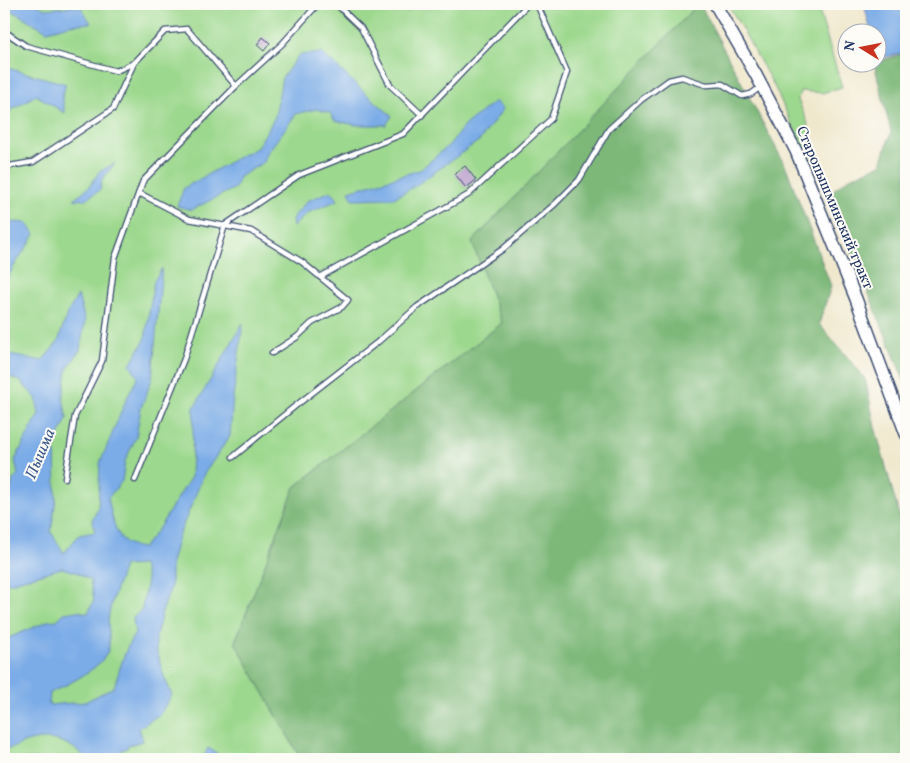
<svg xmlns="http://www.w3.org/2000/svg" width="910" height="763" font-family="Vollkorn,serif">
  <rect width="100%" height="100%" fill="#fdfcf7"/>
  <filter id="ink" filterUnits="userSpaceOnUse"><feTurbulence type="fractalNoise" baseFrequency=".02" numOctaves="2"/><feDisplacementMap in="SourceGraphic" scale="10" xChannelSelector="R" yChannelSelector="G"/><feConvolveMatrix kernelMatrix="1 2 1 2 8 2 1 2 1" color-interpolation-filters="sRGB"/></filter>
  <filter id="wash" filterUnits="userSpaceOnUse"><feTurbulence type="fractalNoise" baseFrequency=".0096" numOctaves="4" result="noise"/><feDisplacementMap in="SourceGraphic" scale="20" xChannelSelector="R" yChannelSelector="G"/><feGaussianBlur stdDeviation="1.12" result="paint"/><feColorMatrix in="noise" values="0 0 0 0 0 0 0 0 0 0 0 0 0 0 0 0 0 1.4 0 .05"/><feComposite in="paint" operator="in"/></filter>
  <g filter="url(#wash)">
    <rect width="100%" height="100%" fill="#f0e8cd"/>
    <g fill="#9cd88d" stroke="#5c8476">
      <polygon points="4,4 698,4 472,242 502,323 295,487 235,642 301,759 4,759"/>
      <polygon points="728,4 817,4 842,87 822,93 800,91 798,100 807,121 812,145 804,150 774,86"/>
    </g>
    <g fill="#7db878" stroke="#4c746b">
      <polygon points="698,4 700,4 786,167 831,286 819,324 865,378 875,427 906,540 906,759 301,759 235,642 295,487 502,323 472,242"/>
      <polygon points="906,53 906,385 828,194 848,179 881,164 891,132 874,63"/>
    </g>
    <g fill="#7cace7" stroke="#4c6ea2" fill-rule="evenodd">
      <polygon points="4,4 35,4 45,9 80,6 91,23 69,25 47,31 4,6"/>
      <polygon points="394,4 413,4 409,11 394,12"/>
      <polygon points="864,4 906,4 906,52 878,59 878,32 871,32"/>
      <polygon points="322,53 365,93 392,116 386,125 357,125 335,121 330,113 316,109 296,114 267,153 264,162 239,177 235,188 191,210 177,206 184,188 235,159 257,148 275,117 282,78 299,55"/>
      <polygon points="4,67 66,84 62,96 65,113 36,95 11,110 4,119"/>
      <polygon points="495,101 503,109 480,140 415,186 394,198 353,199 349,191 420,170 450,144 465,125"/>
      <polygon points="115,163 102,179 100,190 84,200 74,199 90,186 99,172"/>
      <polygon points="331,191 338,200 307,213 293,227 292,219 307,201"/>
      <path d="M 14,222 L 27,223 L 35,234 C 25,251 10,268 4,287 L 4,225 Z"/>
      <path d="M 162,268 L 152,379 L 141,408 L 136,437 L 125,461 L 122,481 L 108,498 C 114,522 114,545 143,548 L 159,528 L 191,477 L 194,408 L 243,323 L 233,397 L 230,436 L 204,474 L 177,540 L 171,563 L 171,587 L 162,612 L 156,636 L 156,648 L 164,677 L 172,695 L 160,714 L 139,728 L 143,741 L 128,745 L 127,748 L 100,759 L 87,759 C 72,743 52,735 30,741 C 20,743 14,749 4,749 L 4,640 L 48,621 L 57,620 L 64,613 L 77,611 L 88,613 L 94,600 L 90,580 L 76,572 L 62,568 L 10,583 L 4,582 L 4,511 L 8,500 L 13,480 L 18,475 L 15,460 L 39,414 L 36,398 L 20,381 L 4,375 L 4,354 L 42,361 L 58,342 L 67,314 L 78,295 L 85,321 L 80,350 L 67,369 L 63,398 L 67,419 L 55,444 L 56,499 L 51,532 L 64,553 L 79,535 L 95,532 L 92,520 L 98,509 L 100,463 L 127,398 L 138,377 L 130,364 L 145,340 L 154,281 ZM 143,565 L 147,580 L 142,609 L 133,618 L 135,634 C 126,644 119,673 114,687 L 85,702 L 49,705 L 50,693 C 66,685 108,666 109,646 C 110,635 107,625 109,614 C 112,598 119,582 124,566 Z"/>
      <polygon points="208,748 226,759 203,759"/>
    </g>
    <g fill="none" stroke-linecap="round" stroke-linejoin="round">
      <polyline stroke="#7cace7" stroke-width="16" points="99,737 108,745 115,759"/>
    </g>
    <g id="blocks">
      <g fill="#bba1ce">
        <polygon points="263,37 270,43 264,51 257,45"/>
        <polygon points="465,166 476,180 466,188 455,174"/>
      </g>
    </g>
  </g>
  <g filter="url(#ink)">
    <use href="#blocks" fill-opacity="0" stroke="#3b4b6f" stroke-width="1"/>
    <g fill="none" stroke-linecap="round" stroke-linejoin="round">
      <g stroke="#3b4b6f" stroke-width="7">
        <g id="service">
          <polyline points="336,4 361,28 390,85 422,115"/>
          <polyline points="4,31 26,46 116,71 134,63 165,31 187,29 236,86"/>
          <polyline points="4,167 33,162 113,109 134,63"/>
          <polyline points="139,193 189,219 251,231 302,262 348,300 342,307 312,323 297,337 272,353"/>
          <polyline points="320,277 468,195 551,119 567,72 537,4"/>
          <polyline points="233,457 294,407 379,341 417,307 503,249 555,204 579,180 609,129 641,100 669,80 682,77 706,85 722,84 742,96 751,94 762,86"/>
          <polyline points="65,478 75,416 102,361 115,258 143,181 236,86 282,44 318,4"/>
          <polyline points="135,480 184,359 225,225 299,175 403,134 528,4"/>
        </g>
      </g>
      <g stroke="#3b4b6f" stroke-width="14">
        <polyline id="tertiary" points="715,4 756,75 796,151 856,299 906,434"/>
      </g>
      <use href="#service" stroke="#fff" stroke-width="4.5"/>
      <use href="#tertiary" stroke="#fff" stroke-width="11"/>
    </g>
  </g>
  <g text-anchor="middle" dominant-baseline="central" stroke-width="4" stroke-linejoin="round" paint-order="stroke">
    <g font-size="15" fill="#1b2f5e" stroke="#fdfcf7">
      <text transform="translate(834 208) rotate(67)">Старопышминский тракт</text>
    </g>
    <g font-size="16" font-style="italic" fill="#3d5b8e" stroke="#fdfcf7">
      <text transform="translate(41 454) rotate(-67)">Пышма</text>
    </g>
  </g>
  <rect width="910" height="763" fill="none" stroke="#fdfcf7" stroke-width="20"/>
  <g transform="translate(862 48) rotate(280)"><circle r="24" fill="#fdfcf7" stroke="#a3aaba"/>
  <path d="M0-4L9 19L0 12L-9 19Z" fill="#c8321e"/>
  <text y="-8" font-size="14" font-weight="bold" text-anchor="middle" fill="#1b2f5e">N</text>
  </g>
</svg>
